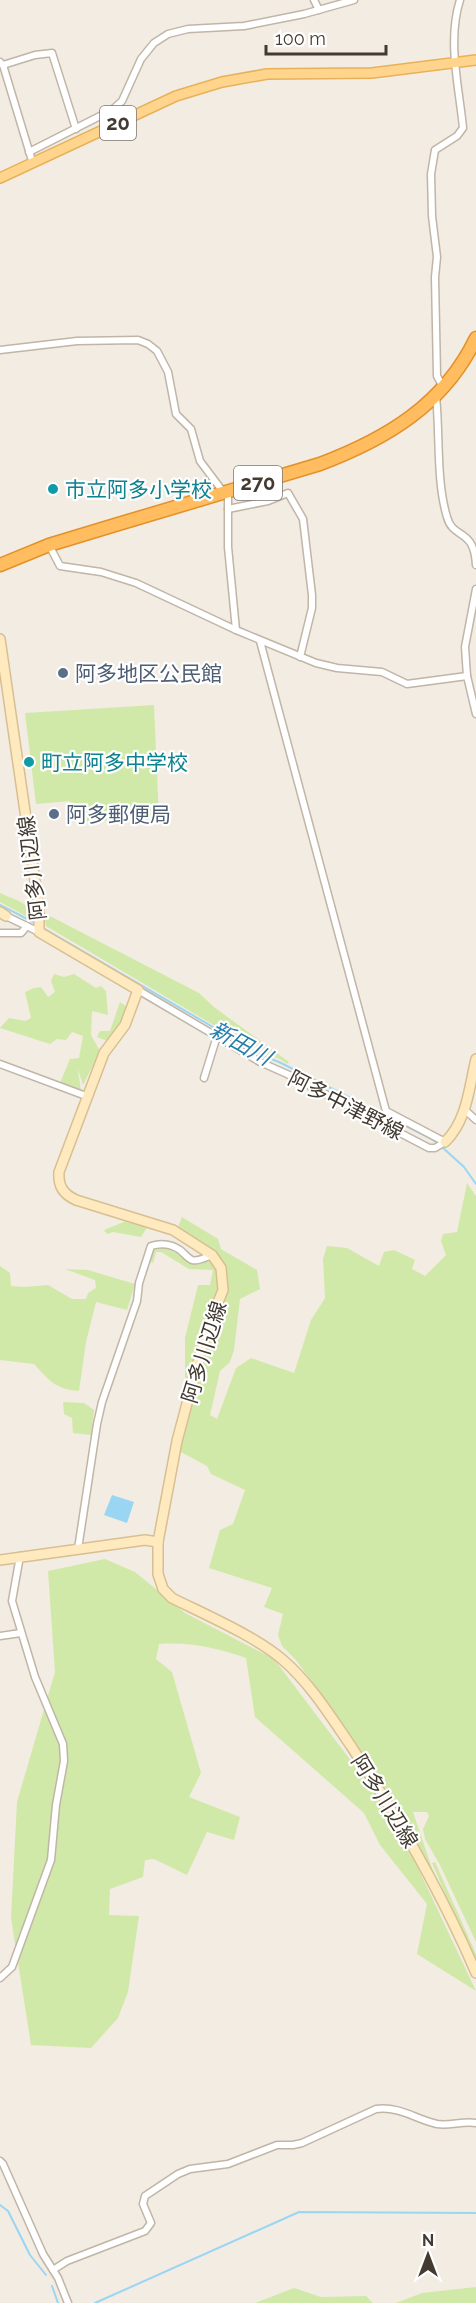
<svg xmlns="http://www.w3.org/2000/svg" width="476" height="2303" font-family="Raleway,'Noto Sans JP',sans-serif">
  <rect width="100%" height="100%" fill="#f2ece2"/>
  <g fill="#d1e9a8">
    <polygon points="154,705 159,819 73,822 70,801 36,804 25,713"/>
    <path d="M 0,893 C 14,900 34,903 35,921 L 0,902 Z"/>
    <polygon points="44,913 199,993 214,1007 289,1062 287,1064 280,1059 261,1053 46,926"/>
    <polygon points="54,974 64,977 74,974 96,988 101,986 106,991 108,1015 92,1011 91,1035 100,1051 83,1085 78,1069 81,1092 60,1083 70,1059 79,1058 83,1036 72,1032 66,1040 57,1039 50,1044 0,1028 9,1018 25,1021 31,1018 25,992 34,988 41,987 48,997 55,992 51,981"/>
    <polygon points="120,1002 128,1008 122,1025 107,1041 97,1037 100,1031 110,1031"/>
    <path d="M 467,1183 L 476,1196 L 476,1942 L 440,1865 L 425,1839 L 423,1829 L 429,1816 L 427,1812 L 413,1812 L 438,1886 L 405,1822 L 357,1744 L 296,1660 L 282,1646 L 278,1635 L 283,1614 L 264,1607 L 272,1588 L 209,1568 L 220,1530 L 233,1524 L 245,1490 L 211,1474 L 207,1466 L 181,1452 L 185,1387 L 185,1338 L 198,1285 L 210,1285 L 213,1270 L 189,1269 L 161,1252 L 156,1252 L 153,1263 L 149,1261 L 153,1248 C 169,1246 182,1257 195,1264 L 211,1260 L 213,1251 L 178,1227 L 182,1217 L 218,1239 L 221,1249 L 257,1270 L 260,1289 L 240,1299 L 234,1350 L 230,1362 L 220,1371 L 210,1415 L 217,1419 L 236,1368 L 251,1358 L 294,1373 L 311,1320 L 325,1298 L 323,1259 L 327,1246 L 347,1248 L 379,1266 L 384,1252 L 394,1250 L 415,1260 L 412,1269 L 425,1276 L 446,1255 L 441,1241 L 443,1234 L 457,1232 Z"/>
    <polygon points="126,1221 148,1226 141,1237 113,1232 107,1234 104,1230"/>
    <path d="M 0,1266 L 10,1273 L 11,1286 L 25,1287 L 48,1285 L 72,1299 L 86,1299 L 88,1293 L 96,1288 L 95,1280 L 65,1269 L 88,1270 L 135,1284 L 127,1310 L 96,1302 L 86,1342 L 79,1391 C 55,1389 50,1381 34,1364 L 0,1360 Z"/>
    <polygon points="63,1402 84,1403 94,1410 91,1435 73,1433 72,1418 64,1414"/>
    <path d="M 105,1559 L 135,1572 L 185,1613 L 274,1659 L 376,1794 L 417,1866 L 476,1991 L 417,1954 L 427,1904 L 380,1845 L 364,1813 L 255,1717 L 246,1658 C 217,1648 191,1642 159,1644 L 156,1659 L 172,1672 L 201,1773 L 189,1797 L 240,1817 L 234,1840 L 207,1832 L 187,1875 L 154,1859 L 145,1860 L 143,1877 L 110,1889 L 109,1915 L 139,1916 L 128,1992 L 118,2018 L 91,2048 L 31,2045 L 11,1918 L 17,1802 L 55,1672 L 48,1571 Z"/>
    <polygon points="435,1862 476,1954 476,1966 432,1863"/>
    <polygon points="476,2287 476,2303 396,2303 422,2293"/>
    <polygon points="294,2288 321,2297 366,2296 373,2303 255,2303"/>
  </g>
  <polygon fill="#9ad6f3" points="112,1495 134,1502 127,1523 104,1515"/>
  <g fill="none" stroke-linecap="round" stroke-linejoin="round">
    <g stroke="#9ad6f3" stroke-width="2">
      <polyline points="0,905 35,923"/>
      <polyline points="43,928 261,1055 279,1062 430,1138 437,1143"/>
      <polyline points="442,1147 464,1167 476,1184"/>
      <polyline points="0,2205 8,2211 30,2255 46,2275"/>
      <polyline points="52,2286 58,2303"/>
      <polyline points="95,2303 299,2212 476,2213"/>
    </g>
    <g stroke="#c0b5a7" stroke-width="9">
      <g id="street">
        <polyline points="314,0 319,10"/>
        <polyline points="0,62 3,65 33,164"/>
        <polyline points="3,65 35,55 52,53 76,129"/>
        <polyline points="29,152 112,110 122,101 141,59 154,43 168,34 188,29 244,26 304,14 354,0"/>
        <polyline points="0,350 77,341 138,340 148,344 157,351 168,372 176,414 191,429 200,461 224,493"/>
        <path d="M 443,387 L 437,376 L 435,277 L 437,257 L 432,216 L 431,174 L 435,150 L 457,136 L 463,128 C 459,86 447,41 460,0"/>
        <path d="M 436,396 C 440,433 436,481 447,517 C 453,540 474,527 476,565"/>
        <polyline points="228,492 228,547 236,630"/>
        <polyline points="228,509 268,501 288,493 303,519 312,595 312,608 300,657"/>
        <polyline points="49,545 60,566 101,572 136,583 236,630 316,663 337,668 382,672 407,684 467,676"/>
        <polyline points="476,589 465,647 467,676 476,714"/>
        <polyline points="6,916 39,932"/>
        <polyline points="0,933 21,933 27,926"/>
        <polyline points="138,990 260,1062 287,1074 429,1148 435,1148 445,1142 386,1111 260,641"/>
        <polyline points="0,1064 86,1096"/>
        <polyline points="204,1078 217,1036"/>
        <polyline points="465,1110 476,1120"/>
        <path d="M 78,1549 L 97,1424 L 102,1402 L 137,1301 L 139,1283 L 151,1246 C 161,1243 171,1244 180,1250 C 184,1253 187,1258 192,1260 C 198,1262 206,1257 212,1255"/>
        <polyline points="0,1636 21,1633"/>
        <polyline points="0,1978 12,1967 51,1860 56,1805 64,1761 63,1744 35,1677 12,1601 20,1556"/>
        <polyline points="0,2161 3,2164 43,2254 58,2278 68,2303"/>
        <path d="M 53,2270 L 67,2261 L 145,2231 L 151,2223 L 143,2204 L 145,2196 L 178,2174 L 190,2169 L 228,2164 L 277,2145 L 293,2145 L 302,2143 L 376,2109 C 400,2106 415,2119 437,2124 C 449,2126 463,2121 476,2123"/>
      </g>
    </g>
    <g stroke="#d8bf91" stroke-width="12">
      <g id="secondary">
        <path d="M 0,639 L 39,908 L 39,932 L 138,990 L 125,1025 L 104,1053 L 59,1172 C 58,1186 63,1194 76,1200 L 173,1230 L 212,1255 L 221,1268 L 223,1290 L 206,1332 L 177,1441 L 158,1542 L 158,1574 L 163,1589 L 172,1598 C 206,1615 255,1636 283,1660 C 310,1683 331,1717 351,1746 C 399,1819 442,1893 476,1973"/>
        <polyline points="0,912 6,916"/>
        <path d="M 445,1142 C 467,1121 469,1088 476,1059"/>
        <polyline points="0,1560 145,1540 158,1542"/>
      </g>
    </g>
    <g stroke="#e8b159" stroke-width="12">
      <polyline id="primary" points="0,178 176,96 222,82 267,74 372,73 476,60"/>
    </g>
    <g stroke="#e4902a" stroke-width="15">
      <path id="highway" d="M 0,565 L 49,545 L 115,525 L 320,464 C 386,439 444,405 476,338"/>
    </g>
    <use href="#street" stroke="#fff" stroke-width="6"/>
    <use href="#secondary" stroke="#ffeabf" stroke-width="9"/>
    <use href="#primary" stroke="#ffd58e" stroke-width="9"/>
    <use href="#highway" stroke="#ffbd60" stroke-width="12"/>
  </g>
  <g fill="#0f9aa8" stroke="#fff" stroke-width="2">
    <circle cx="53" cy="489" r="6"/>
    <circle cx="29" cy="762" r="6"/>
  </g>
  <g fill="#5c6f8a" stroke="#fff" stroke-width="2">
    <circle cx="63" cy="673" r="6"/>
    <circle cx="54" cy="814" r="6"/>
  </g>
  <g text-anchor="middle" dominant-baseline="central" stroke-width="4.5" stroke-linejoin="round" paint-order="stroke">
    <g fill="#fff" stroke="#7b7670" stroke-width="1.5">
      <rect x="100" y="106" width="36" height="34" rx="4.5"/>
      <rect x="234" y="466" width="48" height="34" rx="4.5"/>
    </g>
    <g font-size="20" font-weight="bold" fill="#433b32">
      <text x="118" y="123">20</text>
      <text x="258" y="483">270</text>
    </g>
    <g font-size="21" fill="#0d838f" stroke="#fff" text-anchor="start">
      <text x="65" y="489">市立阿多小学校</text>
      <text x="41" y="762">町立阿多中学校</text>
    </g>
    <g font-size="21" fill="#4e5e75" stroke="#fff" text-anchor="start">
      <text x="75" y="673">阿多地区公民館</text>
      <text x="66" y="814">阿多郵便局</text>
    </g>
    <g font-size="21" fill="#433b32" stroke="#fff">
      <text transform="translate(32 868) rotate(-97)">阿多川辺線</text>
      <text transform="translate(346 1105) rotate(27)">阿多中津野線</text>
      <text transform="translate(204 1352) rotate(-73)">阿多川辺線</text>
      <text transform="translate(385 1801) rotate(58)">阿多川辺線</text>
    </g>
    <g font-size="22" font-style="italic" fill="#277eab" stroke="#fff">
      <text transform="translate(241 1043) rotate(29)">新田川</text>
    </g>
  </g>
  <g transform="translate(428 2255)" stroke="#ffffff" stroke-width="4.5" paint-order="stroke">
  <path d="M0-4.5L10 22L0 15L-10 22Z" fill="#433b32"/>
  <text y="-9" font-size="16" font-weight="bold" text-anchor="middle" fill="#433b32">N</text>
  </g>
  <path d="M266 45v9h120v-9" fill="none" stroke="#433b32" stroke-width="3"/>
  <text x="275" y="45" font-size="18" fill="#433b32" stroke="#ffffff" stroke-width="4.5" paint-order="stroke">100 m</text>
</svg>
